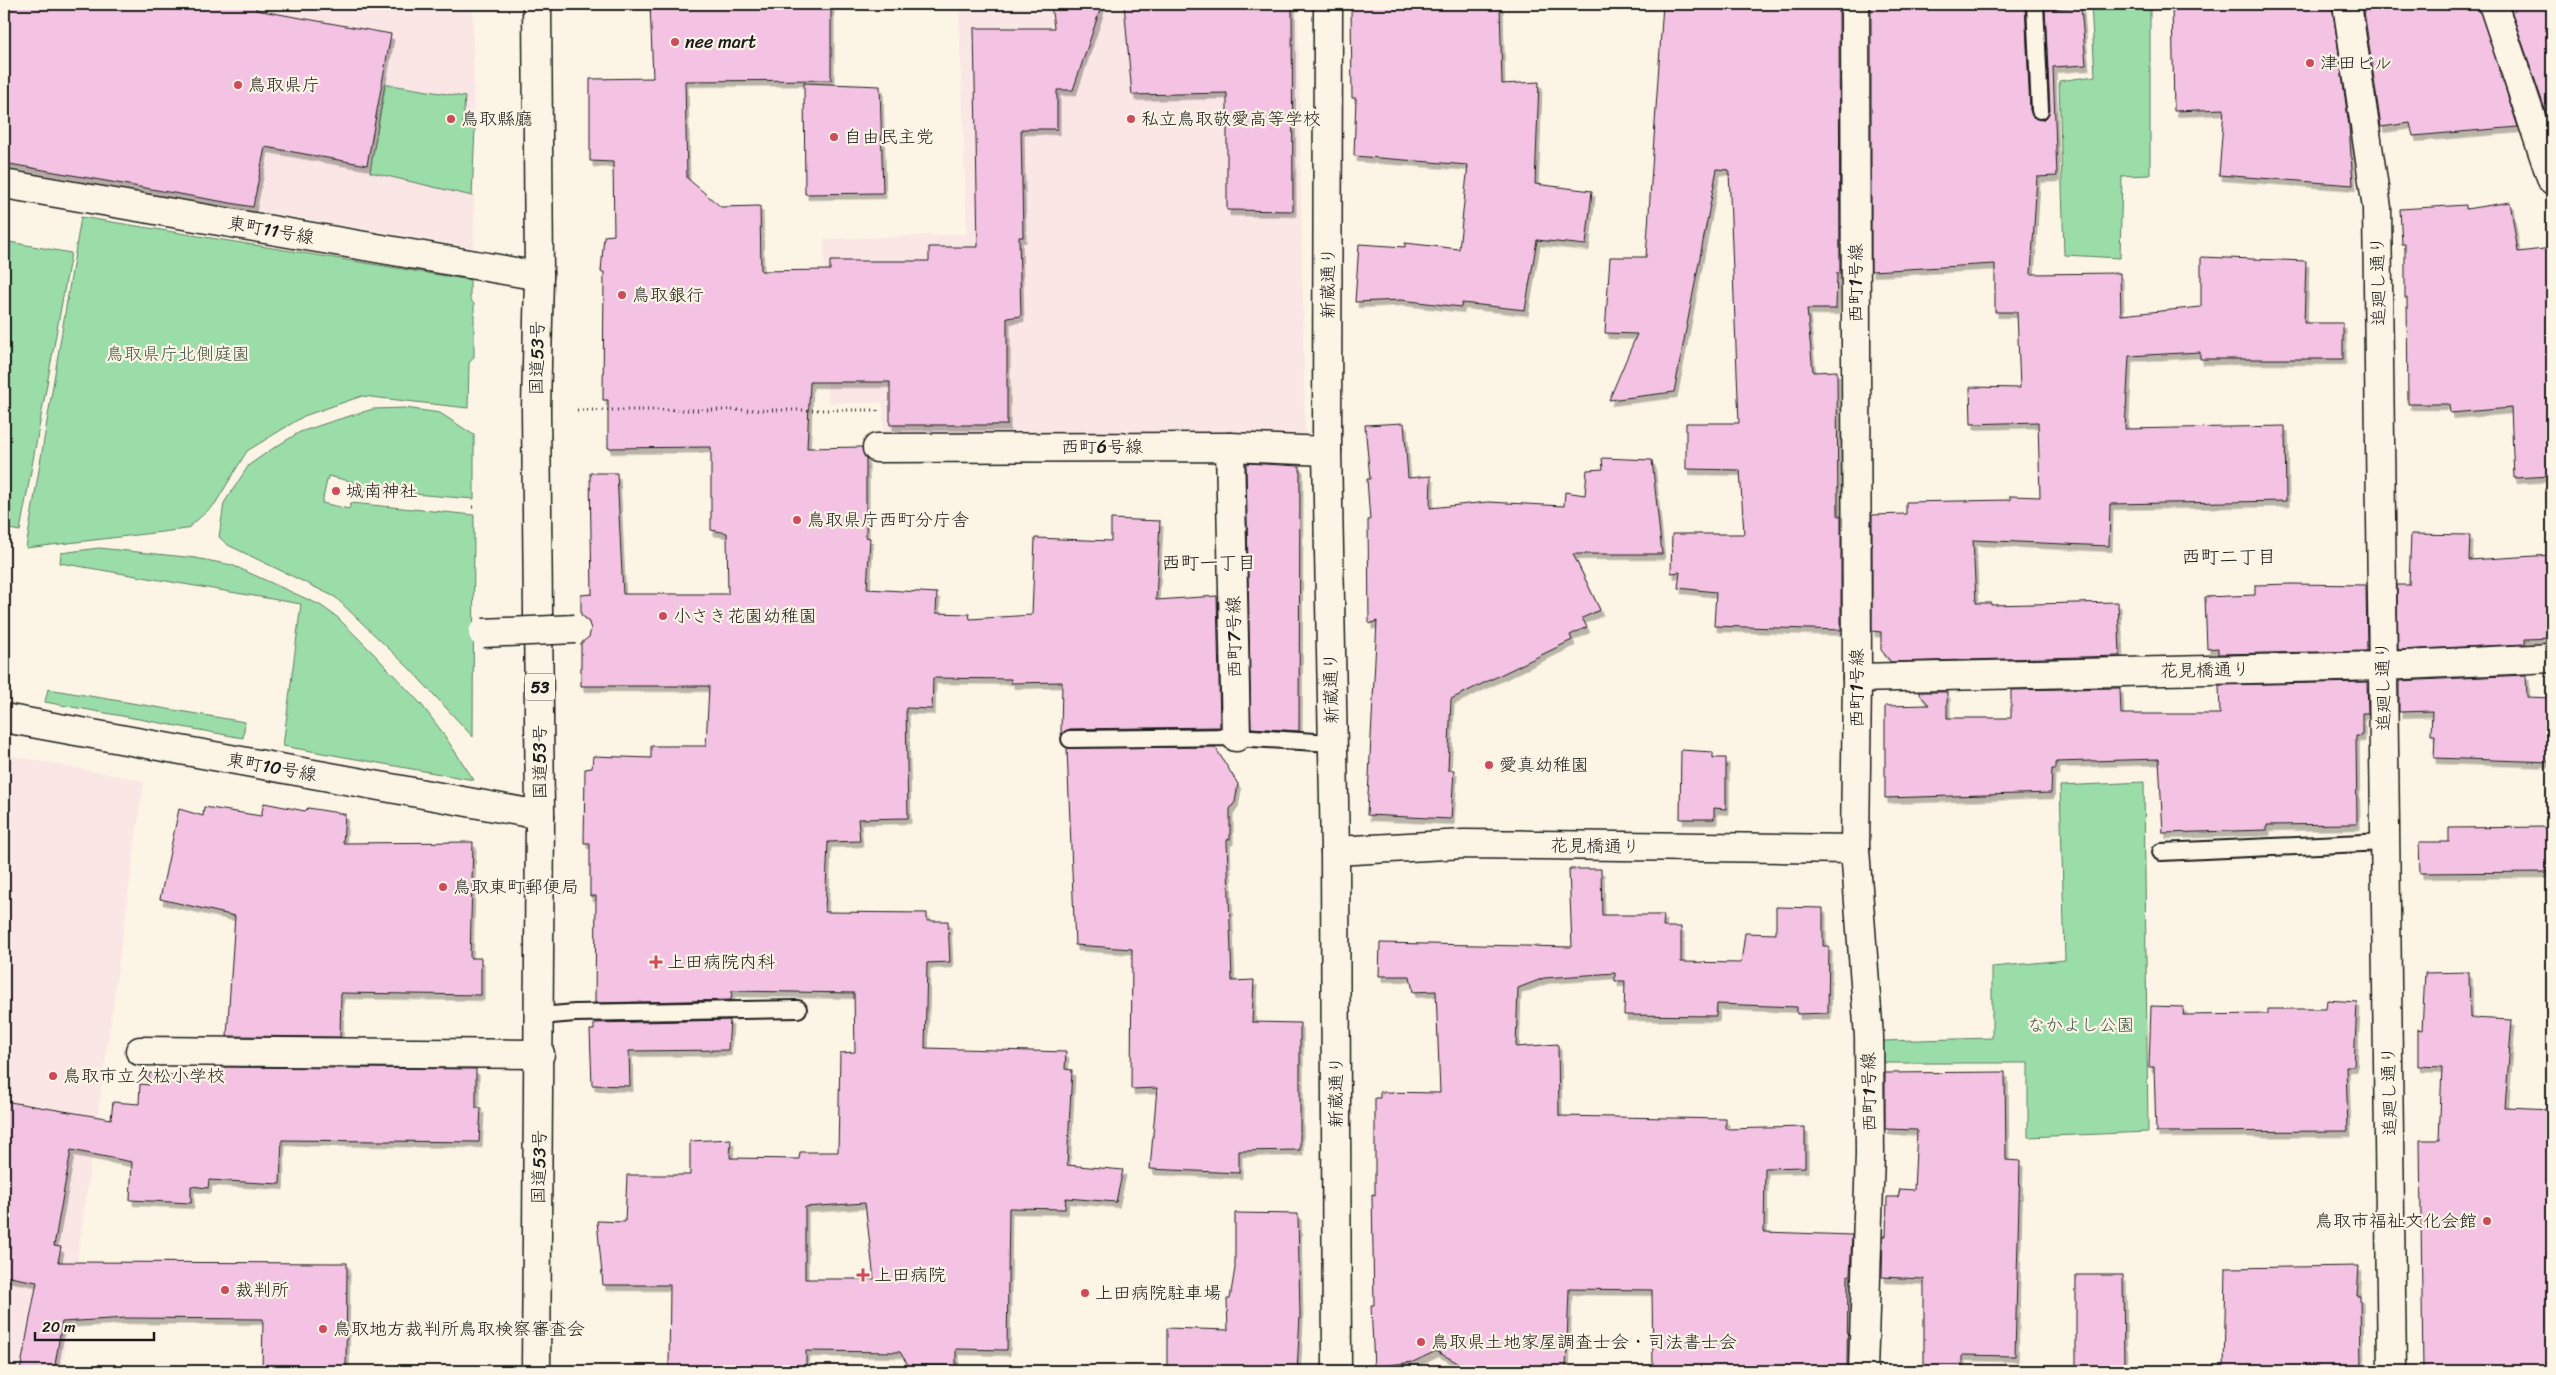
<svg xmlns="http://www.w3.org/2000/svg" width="2556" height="1375" font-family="Sriracha,'Klee One',sans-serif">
  <defs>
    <filter id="shadow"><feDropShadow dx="3" dy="5.5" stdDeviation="0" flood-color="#0004"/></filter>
  </defs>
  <rect width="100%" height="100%" fill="#fcf5e5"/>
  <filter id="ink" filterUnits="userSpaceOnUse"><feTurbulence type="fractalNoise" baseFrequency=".02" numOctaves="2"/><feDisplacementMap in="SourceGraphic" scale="10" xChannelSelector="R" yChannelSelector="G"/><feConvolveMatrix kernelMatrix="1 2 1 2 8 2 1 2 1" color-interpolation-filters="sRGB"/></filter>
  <g filter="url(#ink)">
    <g fill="#fae6e5">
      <polygon points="4,4 473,4 474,248 4,167"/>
      <polygon points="959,4 1298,4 1305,437 883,438 883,403 828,403 824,239 967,234"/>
      <polygon points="4,754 144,781 62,1371 4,1371"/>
    </g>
    <g fill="#9bdda8" stroke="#5c7c62">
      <polygon points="2091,4 2150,4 2150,175 2122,176 2120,258 2064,255 2059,81 2095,76"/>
      <polygon points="385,84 465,97 463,123 475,127 472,196 370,172"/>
      <polygon points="81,217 470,280 470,299 474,304 474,357 469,363 468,408 362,396 304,416 247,451 215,504 187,529 26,548"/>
      <polygon points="4,241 71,253 20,531 4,528"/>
      <polygon points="405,408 440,413 474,435 474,499 353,489 354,482 328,476 322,503 349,509 351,503 474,515 473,737 410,669 335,597 228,545 219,537 224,503 249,465 272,449 300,432 330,422 373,409"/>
      <polygon points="99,548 195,558 232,565 320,605 337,617 373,653 421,704 440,729 474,780 283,746 301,604 60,563 61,553"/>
      <polygon points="48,689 245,722 243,738 45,702"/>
      <polygon points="2144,782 2148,1132 2028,1137 2028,1063 1884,1063 1883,1041 1992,1038 1992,967 2065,960 2060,786"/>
    </g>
    <g fill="#f4c3e4" stroke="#1c1c1c" fill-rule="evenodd" filter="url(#shadow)">
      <polygon points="4,4 257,4 256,10 391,34 367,165 265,147 253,207 4,163"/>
      <path d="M 650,4 L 831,4 L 831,80 L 685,81 L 687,178 L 721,207 L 760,206 L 761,271 L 830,270 L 830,261 L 929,261 L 929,247 L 978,247 L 974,28 L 1054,28 L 1051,4 L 1102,4 L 1073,90 L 1057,90 L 1057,129 L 1021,129 L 1023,237 L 1019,237 L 1021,316 L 1007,318 L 1007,425 L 890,425 L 890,382 L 810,382 L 807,448 L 862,447 L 866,459 L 866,537 L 870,538 L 867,589 L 937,593 L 936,613 L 969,614 L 970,619 L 1032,615 L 1035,538 L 1111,541 L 1111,519 L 1160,521 L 1156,600 L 1217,596 L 1220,727 L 1070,729 L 1061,734 L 1062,682 L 1011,683 L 1011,679 L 933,678 L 932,709 L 906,708 L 908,818 L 858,819 L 860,841 L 828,842 L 825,912 L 927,913 L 927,921 L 948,921 L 950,962 L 927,963 L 925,1048 L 1066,1052 L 1065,1069 L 1072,1070 L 1067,1165 L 1123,1170 L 1116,1202 L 1066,1198 L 1065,1209 L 1009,1208 L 1007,1350 L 956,1349 L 956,1366 L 908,1365 L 900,1352 L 806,1351 L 806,1371 L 669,1371 L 670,1285 L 603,1285 L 597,1221 L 625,1222 L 627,1175 L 690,1175 L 690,1141 L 731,1139 L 730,1158 L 799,1159 L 800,1152 L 838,1152 L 840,1053 L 855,1052 L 854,993 L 732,991 L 731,1000 L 595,1003 L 596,896 L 590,896 L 590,843 L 584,843 L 585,769 L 592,768 L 593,756 L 651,758 L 651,746 L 706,746 L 709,686 L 581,686 L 581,643 L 589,637 L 591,629 L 588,620 L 581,615 L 581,595 L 592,594 L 590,473 L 617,473 L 623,594 L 728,594 L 727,533 L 711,530 L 711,447 L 608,448 L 608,400 L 603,400 L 604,272 L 601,272 L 604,236 L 614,235 L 613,162 L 590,161 L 590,79 L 653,78 ZM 865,1203 L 874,1279 L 805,1279 L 805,1207 Z"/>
      <polygon points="1124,4 1292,4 1293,211 1227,210 1227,93 1132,95"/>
      <polygon points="1351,4 1500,4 1502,84 1539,82 1535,184 1592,191 1586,245 1537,240 1525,310 1462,303 1461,307 1401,300 1355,302 1359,244 1405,247 1405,243 1459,249 1468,165 1354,156 1356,98 1352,98"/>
      <polygon points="1663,4 1839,4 1840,273 1837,273 1836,309 1807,309 1813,372 1837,371 1838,516 1841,516 1841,630 1714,626 1716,592 1678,588 1680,572 1671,573 1672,534 1744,534 1740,470 1686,469 1686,423 1739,423 1729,170 1717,169 1674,392 1609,400 1637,334 1605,333 1610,257 1646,257"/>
      <polygon points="1871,4 2025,4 2030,110 2032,116 2040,120 2046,118 2050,110 2045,9 2081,7 2086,65 2053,67 2057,176 2037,177 2031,274 2120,273 2121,315 2201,307 2201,257 2306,261 2304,323 2343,323 2343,359 2200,359 2200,352 2129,356 2125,429 2285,426 2286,501 2110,504 2109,546 1973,540 1976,603 1991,603 1991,605 2118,602 2120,656 1891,662 1881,650 1881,632 1872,631 1872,515 1906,514 1906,502 2010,500 2010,496 2040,497 2038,422 1971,424 1970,387 2020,388 2017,312 1995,312 1995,264 1871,271"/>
      <polygon points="2172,4 2332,4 2349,126 2353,185 2219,175 2224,109 2174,111"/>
      <polygon points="2363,4 2478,4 2518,127 2413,136 2410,123 2381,127"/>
      <polygon points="2509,4 2552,4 2552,123 2550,124"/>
      <polygon points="804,83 880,86 883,193 805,194"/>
      <polygon points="2510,202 2518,252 2552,248 2552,476 2514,478 2511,408 2450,413 2449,404 2408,404 2407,298 2405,298 2405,244 2402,244 2400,209 2466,205 2466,209"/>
      <polygon points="1404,423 1408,478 1431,476 1430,508 1488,502 1564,506 1565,492 1585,495 1587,470 1603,469 1602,458 1652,460 1662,554 1573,554 1600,610 1582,618 1587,627 1570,635 1572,640 1451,699 1448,770 1454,770 1451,819 1367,815 1377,621 1369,624 1368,520 1370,520 1367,479 1370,479 1365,425"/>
      <polygon points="1246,463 1300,466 1299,731 1251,728"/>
      <polygon points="2411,534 2470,535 2469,560 2552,555 2552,638 2525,639 2525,644 2398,650 2397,585 2409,585"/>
      <polygon points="2292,584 2366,585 2367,651 2218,654 2218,648 2207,649 2205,597 2255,595 2255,585"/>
      <polygon points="2526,675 2527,697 2552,698 2552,762 2434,758 2435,735 2431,735 2432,711 2399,712 2399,681"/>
      <polygon points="2367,682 2368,713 2362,713 2362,736 2356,736 2357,824 2267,825 2267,830 2163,833 2159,759 2056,762 2056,769 2052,769 2051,793 1885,798 1885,706 1929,705 1918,692 1947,692 1947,718 2011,718 2011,690 2120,688 2121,714 2220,714 2219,685"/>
      <polygon points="1215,747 1238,784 1235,802 1230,809 1230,839 1227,840 1232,981 1254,980 1252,1022 1300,1023 1300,1150 1239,1151 1239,1173 1150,1169 1157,1088 1131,1089 1132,949 1075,945 1067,748"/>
      <polygon points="1681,750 1713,752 1713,758 1726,758 1726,809 1714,808 1714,819 1680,819"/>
      <polygon points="264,803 305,811 308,808 345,814 343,843 473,842 470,958 481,958 481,995 341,993 340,1037 227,1036 235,916 160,899 179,809 203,816 204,807 261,816"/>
      <polygon points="2552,827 2552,872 2420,873 2419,842 2449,842 2449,828"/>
      <polygon points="1569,869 1601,869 1602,915 1664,915 1663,927 1681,927 1681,962 1741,963 1745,933 1776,934 1776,907 1823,908 1823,946 1829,946 1828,1013 1797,1014 1797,1007 1717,1004 1716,1016 1624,1015 1625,981 1615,981 1615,973 1544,978 1518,988 1516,1047 1558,1044 1559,1116 1726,1119 1726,1129 1805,1127 1805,1167 1765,1168 1764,1232 1852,1235 1850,1275 1848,1275 1847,1371 1653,1371 1652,1290 1569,1289 1566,1368 1558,1367 1558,1371 1473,1371 1436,1351 1413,1362 1374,1367 1371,1305 1374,1305 1372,1194 1375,1195 1375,1098 1380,1098 1380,1092 1440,1093 1436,991 1413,992 1410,976 1379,976 1380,943 1572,947"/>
      <polygon points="2469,972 2470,1018 2512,1020 2505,1107 2552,1109 2552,1371 2423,1371 2420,1140 2439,1140 2442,1067 2418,1066 2418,1029 2422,1030 2425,973"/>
      <polygon points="2327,1000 2357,1002 2354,1066 2346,1066 2348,1131 2156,1132 2154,1067 2149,1067 2151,1006 2184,1007 2183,1015 2268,1014 2268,1009 2326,1009"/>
      <polygon points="730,1020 728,1050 629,1051 630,1086 592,1085 590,1030 594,1030 594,1023"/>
      <polygon points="220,1067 476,1069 476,1108 481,1108 479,1142 282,1140 280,1184 209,1180 208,1188 191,1186 191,1203 130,1200 132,1162 71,1150 54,1246 61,1247 58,1262 347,1263 346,1371 262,1371 263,1319 126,1318 62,1322 54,1371 20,1371 37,1282 4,1276 4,1101 111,1119 113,1102 139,1104 140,1084 149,1085 149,1073 217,1079"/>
      <polygon points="2005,1072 2006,1160 2020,1161 2015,1356 1962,1355 1962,1371 1924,1371 1924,1279 1882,1277 1883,1236 1886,1236 1887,1197 1898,1197 1900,1189 1914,1190 1917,1130 1885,1129 1885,1073"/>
      <polygon points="1235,1213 1298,1214 1300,1316 1297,1371 1167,1371 1167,1328 1228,1330 1227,1299 1230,1299 1235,1268"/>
      <polygon points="2359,1266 2357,1296 2360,1296 2361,1371 2224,1371 2226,1268"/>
      <polygon points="2076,1275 2123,1275 2124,1371 2076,1371"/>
    </g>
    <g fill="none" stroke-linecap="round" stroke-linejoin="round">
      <g stroke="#1c1c1c" stroke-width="20">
        <g id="lane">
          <polyline points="2035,4 2040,110"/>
          <polyline points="1070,739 1236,737 1332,743"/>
          <polyline points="2161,852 2385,842"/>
          <polyline points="540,1016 575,1013 798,1009"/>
        </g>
      </g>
      <g stroke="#1c1c1c" stroke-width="31">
        <g id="street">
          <polyline points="1328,4 1327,451 1335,851 1337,1371"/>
          <polyline points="1855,4 1857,678 1855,849 1869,1037 1870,1154 1863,1371"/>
          <polyline points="2347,4 2377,208 2392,1371"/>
          <polyline points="2493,4 2552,180"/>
          <polyline points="4,184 539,276"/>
          <polyline points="1230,447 1236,737"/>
          <polyline points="877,448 1230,447 1327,451"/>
          <polyline points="1857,678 2383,666 2552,658"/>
          <polyline points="4,718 540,815"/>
          <polyline points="1335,851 1464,844 1855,849"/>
          <polyline points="140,1051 540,1054"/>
        </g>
      </g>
      <g stroke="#1c1c1c" stroke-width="31">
        <polyline id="highway" points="536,1371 540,815 536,409 539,276 537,4"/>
      </g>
      <g stroke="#1c1c1c" stroke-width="3" stroke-dasharray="1 4" stroke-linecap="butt">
        <polyline points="577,410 877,410 877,414"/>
        <polyline points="355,496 356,497"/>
        <polyline points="472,507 475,507"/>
      </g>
      <use href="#lane" stroke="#fcf5e5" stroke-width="16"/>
      <use href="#street" stroke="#fcf5e5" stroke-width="28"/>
      <use href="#highway" stroke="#fcf5e5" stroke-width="28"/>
      <g stroke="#1c1c1c" stroke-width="31" stroke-linecap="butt">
        <polyline id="street-bridge" points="483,633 575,629"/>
      </g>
      <use href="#street-bridge" stroke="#fcf5e5" stroke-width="28"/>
    </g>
  </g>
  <g fill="#d1495b" stroke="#fcf5e5" stroke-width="2">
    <circle cx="675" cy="42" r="5"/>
    <circle cx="2310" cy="63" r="5"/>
    <circle cx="238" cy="85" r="5"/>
    <circle cx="451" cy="119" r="5"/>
    <circle cx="1131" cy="119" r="5"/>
    <circle cx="834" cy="137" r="5"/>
    <circle cx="622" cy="295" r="5"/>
    <circle cx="336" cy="491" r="5"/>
    <circle cx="797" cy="520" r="5"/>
    <circle cx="663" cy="616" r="5"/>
    <circle cx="1489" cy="765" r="5"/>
    <circle cx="443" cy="887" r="5"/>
    <path d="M653.5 954.5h5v5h5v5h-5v5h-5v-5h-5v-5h5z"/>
    <circle cx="53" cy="1076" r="5"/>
    <circle cx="2487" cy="1221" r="5"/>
    <path d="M860.5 1267.5h5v5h5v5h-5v5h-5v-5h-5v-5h5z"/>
    <circle cx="225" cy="1290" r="5"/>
    <circle cx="1085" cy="1293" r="5"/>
    <circle cx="323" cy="1329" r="5"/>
    <circle cx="1421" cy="1342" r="5"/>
  </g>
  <g text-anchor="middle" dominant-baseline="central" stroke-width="4.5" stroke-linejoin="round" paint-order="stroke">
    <rect fill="#fcf5e5" stroke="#5f5d58" stroke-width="1" x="525" y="673.5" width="30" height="27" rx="4"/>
    <g font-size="16" font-weight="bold" fill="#1c1c1c">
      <text x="540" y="687">53</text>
    </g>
    <g font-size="18" fill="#1c1c1c" stroke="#fcf5e5" text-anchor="start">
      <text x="685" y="42">nee mart</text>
      <text x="2320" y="63">津田ビル</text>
      <text x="248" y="85">鳥取県庁</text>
      <text x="461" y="119">鳥取縣廳</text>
      <text x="1141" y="119">私立鳥取敬愛高等学校</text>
      <text x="844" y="137">自由民主党</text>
      <text x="632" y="295">鳥取銀行</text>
      <text x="346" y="491">城南神社</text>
      <text x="807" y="520">鳥取県庁西町分庁舎</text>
      <text x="673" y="616">小さき花園幼稚園</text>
      <text x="1499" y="765">愛真幼稚園</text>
      <text x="453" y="887">鳥取東町郵便局</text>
      <text x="667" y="962">上田病院内科</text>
      <text x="63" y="1076">鳥取市立久松小学校</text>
      <text x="2477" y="1221" text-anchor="end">鳥取市福祉文化会館</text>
      <text x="874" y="1275">上田病院</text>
      <text x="235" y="1290">裁判所</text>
      <text x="1095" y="1293">上田病院駐車場</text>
      <text x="333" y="1329">鳥取地方裁判所鳥取検察審査会</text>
      <text x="1431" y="1342">鳥取県土地家屋調査士会・司法書士会</text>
    </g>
    <g font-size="18" fill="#1c1c1c" stroke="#fcf5e5">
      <text transform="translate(271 230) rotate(10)">東町11号線</text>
      <text transform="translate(2378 281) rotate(-91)">追廻し通り</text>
      <text transform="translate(1328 283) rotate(-90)">新蔵通り</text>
      <text transform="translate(1856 283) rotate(-90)">西町1号線</text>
      <text transform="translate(537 358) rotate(-89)">国道53号</text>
      <text x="1102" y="447">西町6号線</text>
      <text transform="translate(1234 637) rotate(-91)">西町7号線</text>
      <text transform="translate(2205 670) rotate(-1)">花見橋通り</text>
      <text transform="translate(2383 686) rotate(-91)">追廻し通り</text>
      <text transform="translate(1331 688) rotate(-91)">新蔵通り</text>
      <text transform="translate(1857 688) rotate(-90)">西町1号線</text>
      <text transform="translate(540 762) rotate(-90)">国道53号</text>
      <text transform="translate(272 767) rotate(10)">東町10号線</text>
      <text transform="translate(1595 846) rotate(1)">花見橋通り</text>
      <text transform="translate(2389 1091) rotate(-91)">追廻し通り</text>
      <text transform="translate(1336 1092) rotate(-90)">新蔵通り</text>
      <text transform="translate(1869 1092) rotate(-91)">西町1号線</text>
      <text transform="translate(539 1167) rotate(-89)">国道53号</text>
    </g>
    <g font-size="18" fill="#425646" stroke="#fcf5e5">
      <text x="178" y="354">鳥取県庁北側庭園</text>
      <text x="2081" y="1025">なかよし公園</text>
    </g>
    <g font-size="19" fill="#1c1c1c" stroke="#fcf5e5">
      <text x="2229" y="556">西町二丁目</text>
      <text x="1209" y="562">西町一丁目</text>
    </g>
  </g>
  <rect width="2556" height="1375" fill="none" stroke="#fcf5e5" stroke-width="20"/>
  <rect x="10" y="10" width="2536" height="1355" fill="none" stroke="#1c1c1c" stroke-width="2" filter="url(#ink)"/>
  <path d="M35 1332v8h119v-8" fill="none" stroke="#1c1c1c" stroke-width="2.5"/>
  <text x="42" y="1332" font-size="15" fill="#1c1c1c" stroke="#fcf5e5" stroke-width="4" paint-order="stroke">20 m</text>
</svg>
